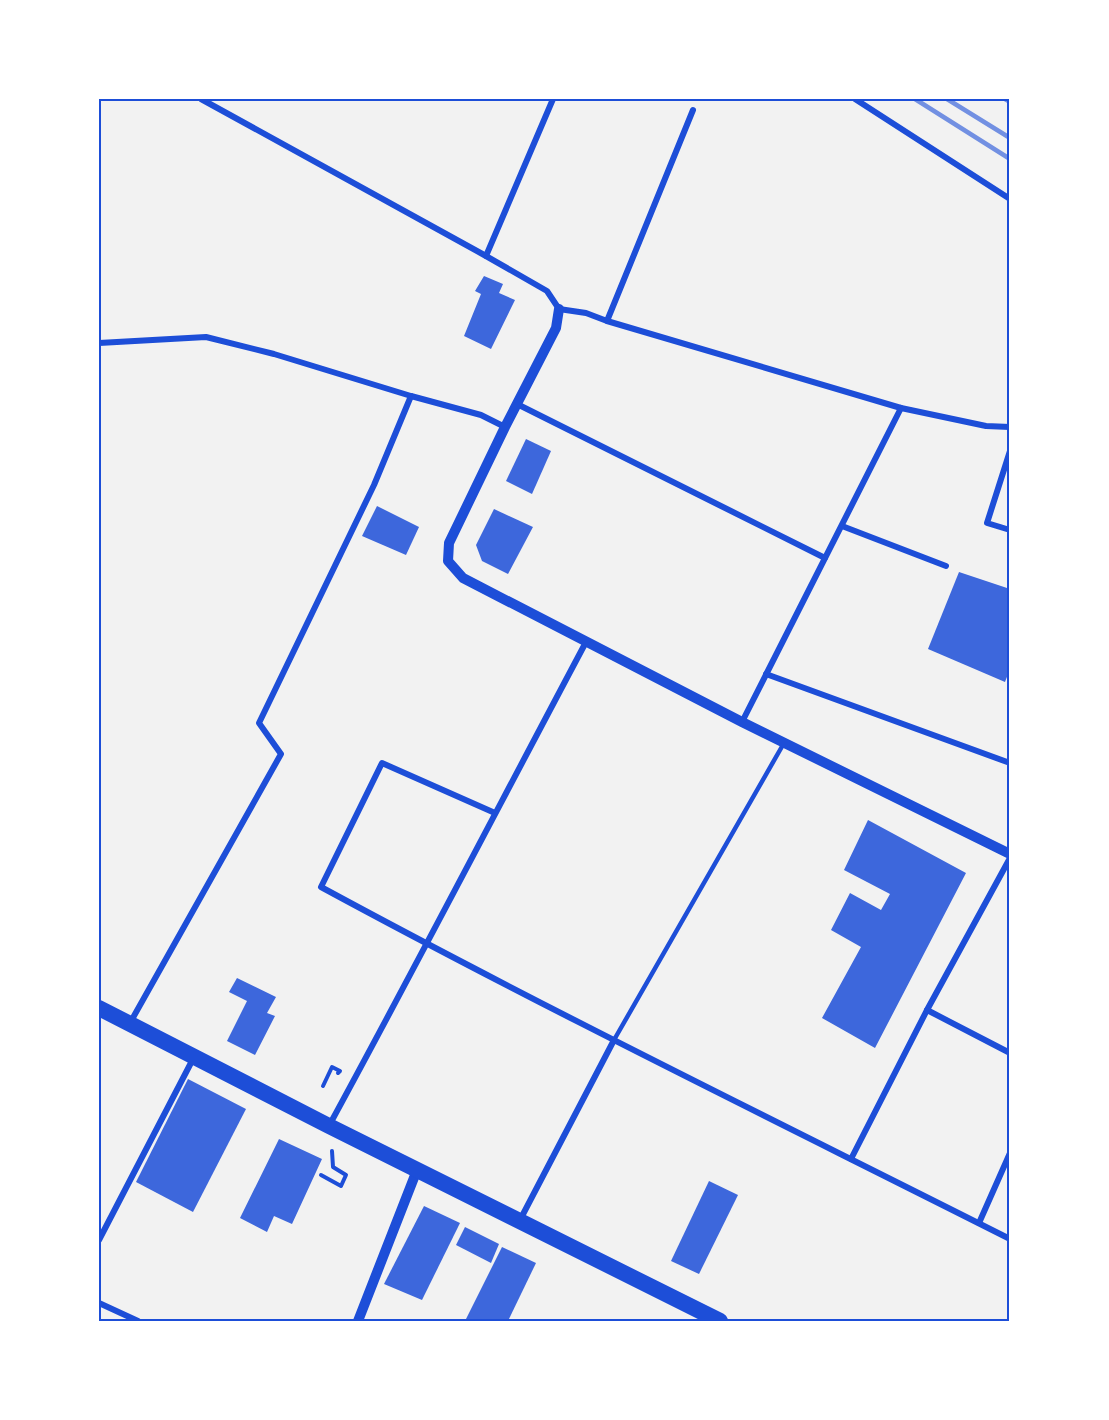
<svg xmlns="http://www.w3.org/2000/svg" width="1109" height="1420" font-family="'Source Sans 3',sans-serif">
  <rect width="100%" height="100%" fill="#f2f2f2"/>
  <g fill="#3d67dc">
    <polygon points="484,276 503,284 499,293 515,300 491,349 464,336 481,294 475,291"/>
    <polygon points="526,439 551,451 532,494 506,481"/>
    <polygon points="377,506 419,527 406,555 362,536"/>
    <polygon points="494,509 533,527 508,574 482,561 476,545"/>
    <polygon points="959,572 1010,589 1010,669 1005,682 928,649"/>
    <polygon points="868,820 966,873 875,1048 822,1018 861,947 831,930 850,893 881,910 890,894 844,870"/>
    <polygon points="237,978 276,997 267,1013 275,1016 255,1055 227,1041 247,1001 229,992"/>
    <polygon points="188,1079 246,1109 193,1212 136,1182"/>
    <polygon points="279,1139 322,1159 292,1224 274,1216 267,1232 240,1218"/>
    <polygon points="709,1181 738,1195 699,1274 671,1261"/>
    <polygon points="424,1206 460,1223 422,1300 384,1284"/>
    <polygon points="465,1227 499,1244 491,1263 456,1245"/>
    <polygon points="502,1247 536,1263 508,1321 465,1321"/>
  </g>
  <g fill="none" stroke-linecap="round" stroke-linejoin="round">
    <g stroke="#1d4ed8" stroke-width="4">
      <polyline points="323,1086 332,1067 340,1071 338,1073"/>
      <polyline points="321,1175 341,1186 346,1175 333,1167 332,1151"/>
    </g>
    <polyline stroke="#1d4ed8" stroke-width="4.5" points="614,1040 784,743"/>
    <g stroke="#1d4ed8" stroke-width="6">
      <polyline points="201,99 486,256 547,291 559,309 586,313 607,321 901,408 986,426 1010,427"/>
      <polyline points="855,99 1010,199"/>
      <polyline points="486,256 553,99"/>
      <polyline points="607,321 693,110"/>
      <polyline points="99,343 206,337 274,354 411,396 481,415 505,427"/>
      <polyline points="517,404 825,558"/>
      <polyline points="1010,451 987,523 1010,530"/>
      <polyline points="842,526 946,566"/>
      <polyline points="766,674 1010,763"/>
      <polyline points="742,722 901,408"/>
      <path d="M 495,813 L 382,763 L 321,887 C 548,1010 780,1123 1010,1239"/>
      <polyline points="927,1010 1010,1053"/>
      <polyline points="130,1023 281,754 259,723 374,485 411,396"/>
      <path d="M 330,1124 C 417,964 501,802 586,642"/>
      <polyline points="851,1159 927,1010 1010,858"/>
      <polyline points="520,1220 614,1040"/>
      <polyline points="979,1223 1010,1153"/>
      <polyline points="99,1240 194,1057"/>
      <polyline points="99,1303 138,1321"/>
    </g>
    <g stroke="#1d4ed8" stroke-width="10">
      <polyline points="559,309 556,328 505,427 449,543 448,561 463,578 742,722 1010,854"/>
      <polyline points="358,1321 417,1170"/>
    </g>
    <polyline stroke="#1d4ed8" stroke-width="16" points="99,1008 329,1126 720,1321"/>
    <g stroke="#7290e2" stroke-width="4.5">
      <polyline points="915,99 1010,159"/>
      <polyline points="947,99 1010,138"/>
      <polyline points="1005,99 1010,102"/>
    </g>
  </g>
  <rect width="1109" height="1420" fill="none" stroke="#ffffff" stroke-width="201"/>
  <rect x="100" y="100" width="908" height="1220" fill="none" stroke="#1d4ed8" stroke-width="2"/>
</svg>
